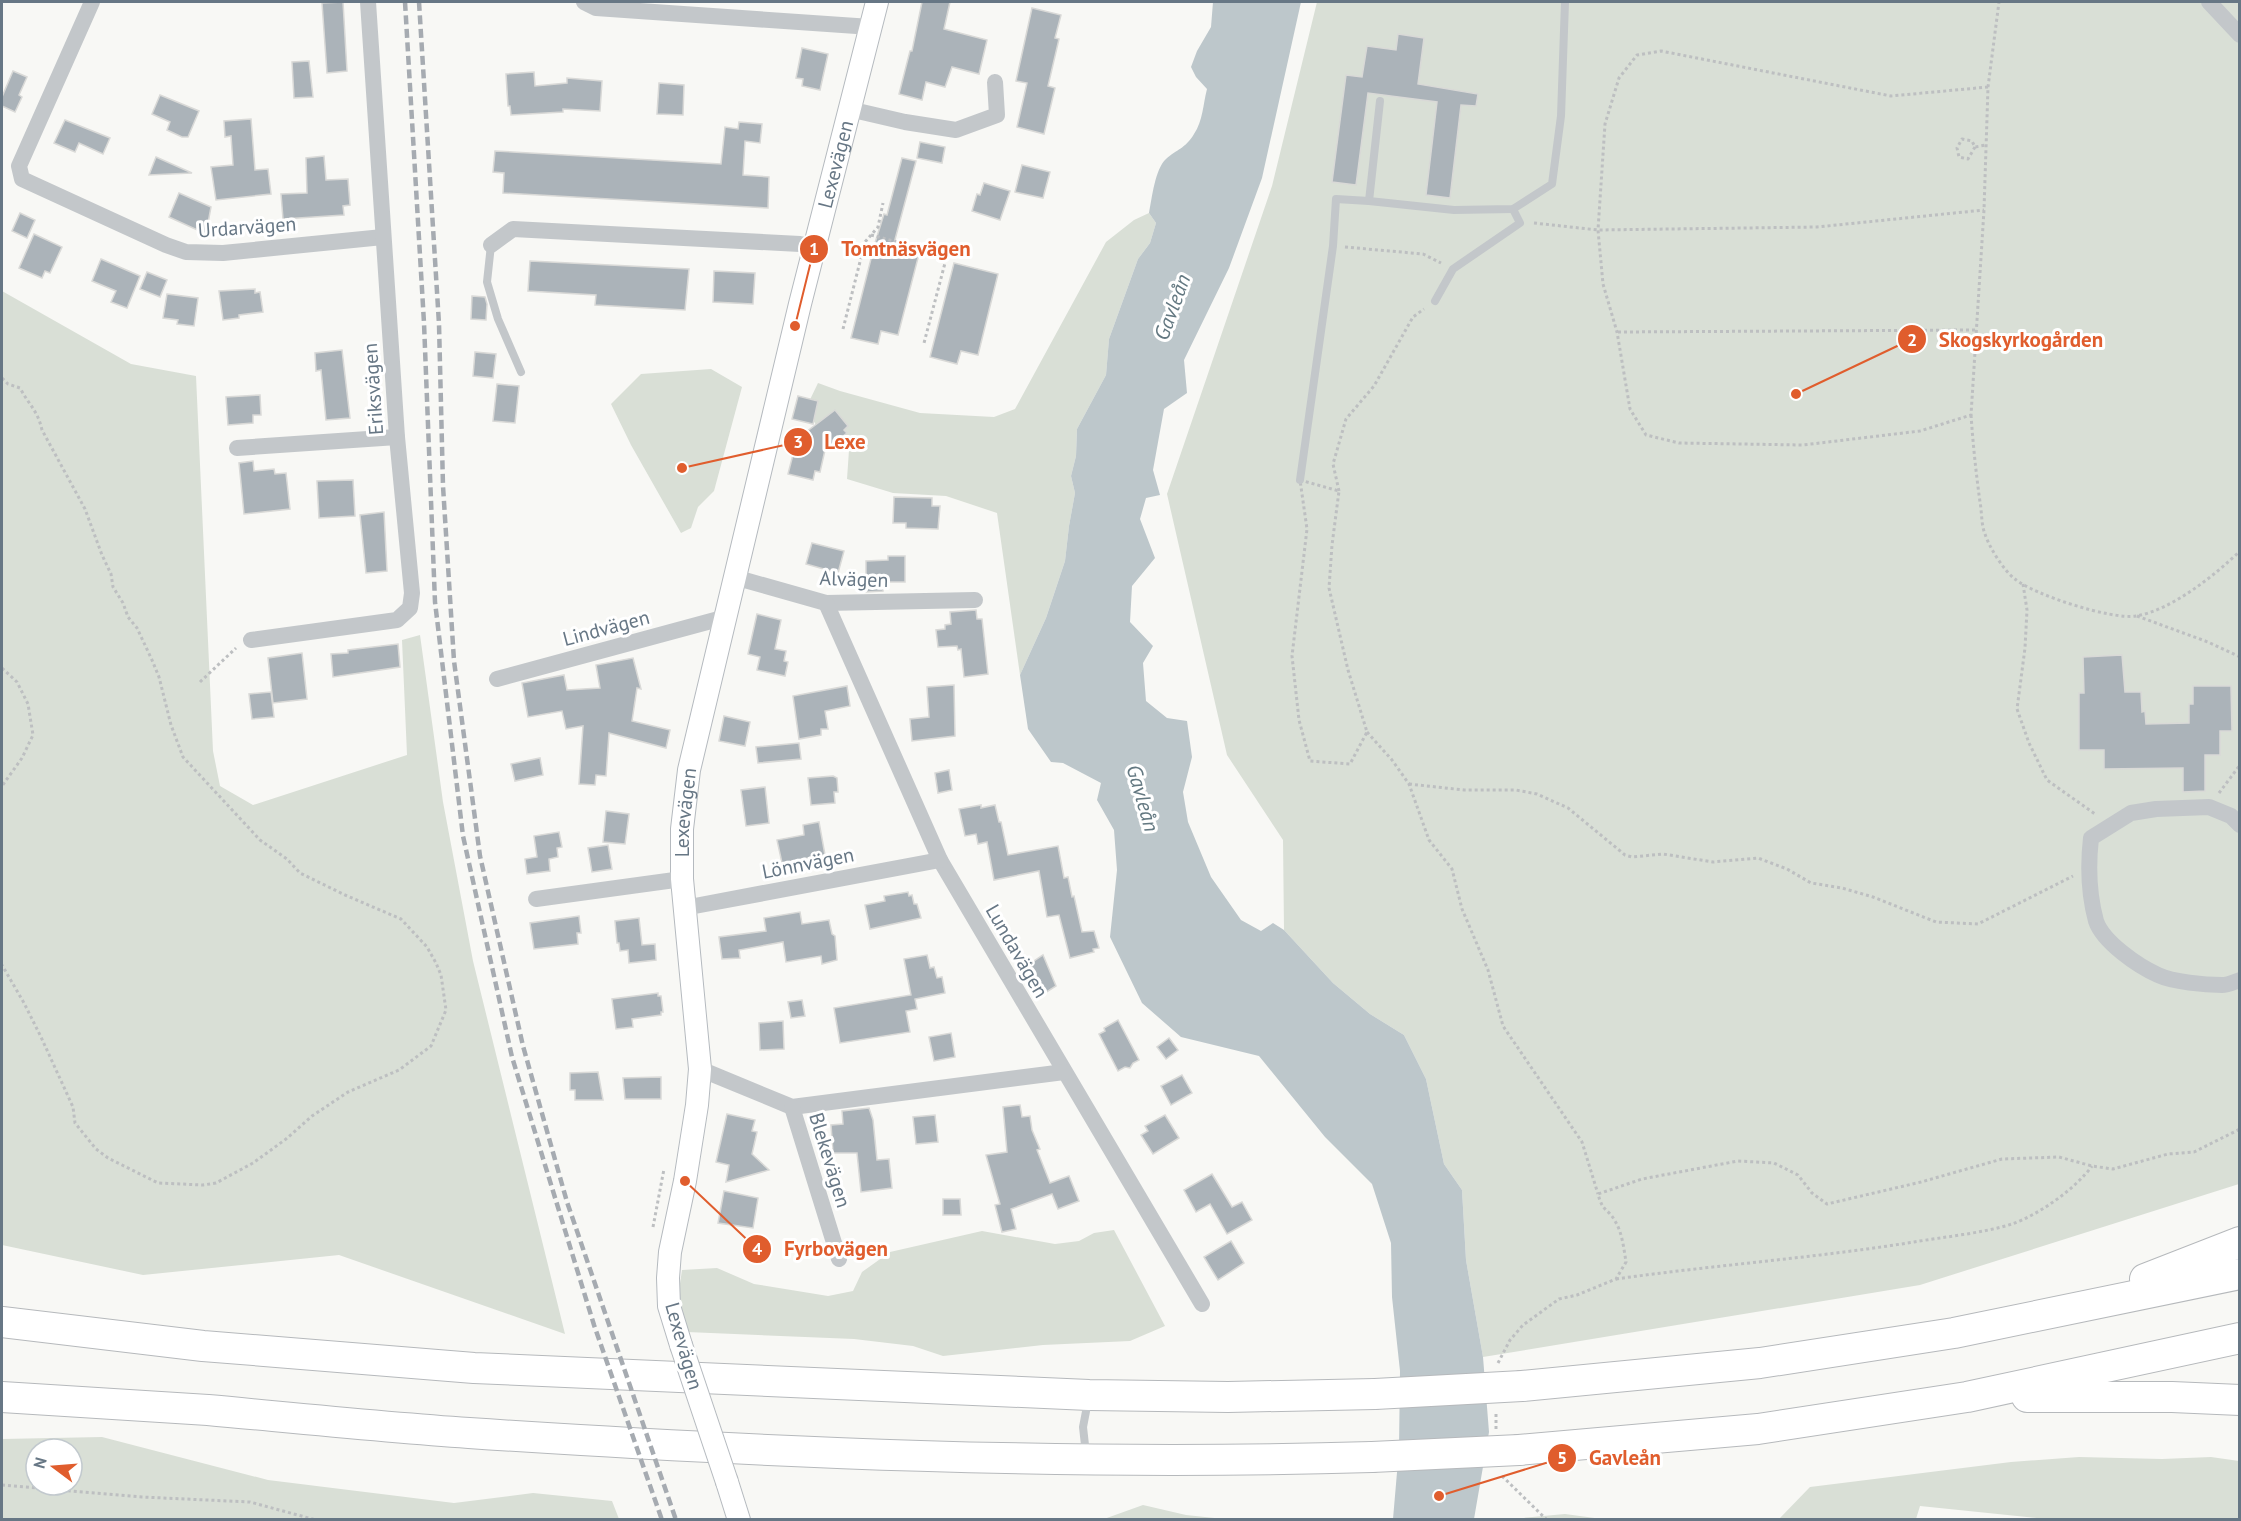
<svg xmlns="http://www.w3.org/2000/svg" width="2241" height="1521" font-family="'PT Sans',sans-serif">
  <rect width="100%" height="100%" fill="#f8f8f5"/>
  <g fill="#d9dfd6" fill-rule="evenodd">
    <polygon points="1317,2 2239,2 2239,1184 1920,1285 1483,1357 1466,1260 1462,1190 1444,1164 1426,1079 1404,1035 1370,1014 1333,983 1284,930 1283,840 1227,755 1167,494 1272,186"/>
    <polygon points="1149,213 1156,223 1150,243 1138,259 1109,339 1106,375 1077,429 1076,456 1071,476 1075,493 1069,526 1065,561 1046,618 1020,675 997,513 946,496 893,493 847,479 849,450 820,440 815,423 805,410 818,383 840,391 920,413 994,417 1015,409 1106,242 1134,220"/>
    <polygon points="2,291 131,364 196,376 213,751 220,786 253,805 407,755 402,640 420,635 443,802 473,961 565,1334 339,1255 143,1275 2,1245"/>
    <polygon points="711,369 742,387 714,491 698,507 691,528 681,533 631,445 611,404 641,374"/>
    <polygon points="1114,1230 1165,1326 1130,1341 1043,1345 943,1356 913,1346 854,1339 687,1332 678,1297 682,1270 717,1268 754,1284 828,1296 853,1291 862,1272 890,1252 982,1231 1055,1244 1079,1241 1094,1233"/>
    <path d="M 102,1437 L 268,1480 L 454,1503 L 533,1493 L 612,1501 L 619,1519 L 2,1519 L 2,1439 ZM 36,1449 L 72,1449 L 72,1485 L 36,1485 Z"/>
    <polygon points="2079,1457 2162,1459 2211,1457 2239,1461 2239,1519 2055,1520 1920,1506 1916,1519 1779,1519 1810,1487 2011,1462"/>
    <polygon points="1143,1505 1186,1515 1224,1519 1104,1519"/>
    <polygon points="1565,1514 1602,1519 1512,1519"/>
  </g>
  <path fill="#bdc7cb" d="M 1213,2 L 1301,2 L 1262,178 L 1229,268 L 1184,360 L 1187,393 L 1164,409 L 1153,470 L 1160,495 L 1146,498 L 1140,519 L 1155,558 L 1132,586 L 1130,622 L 1153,646 L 1143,663 L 1146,701 L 1167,718 L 1187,721 L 1192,757 L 1183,792 L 1188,822 L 1211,877 L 1241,920 L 1261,931 L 1273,923 L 1284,930 L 1333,983 L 1370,1014 L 1404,1035 L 1426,1079 L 1444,1164 L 1462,1190 L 1466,1260 L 1483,1357 L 1489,1432 L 1474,1519 L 1393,1519 L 1399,1449 L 1400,1371 L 1392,1297 L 1391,1243 L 1372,1184 L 1325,1137 L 1259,1056 L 1181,1037 L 1142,1003 L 1110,937 L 1117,870 L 1114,830 L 1097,800 L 1101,783 L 1063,763 L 1051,762 L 1028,729 L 1020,675 L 1046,618 L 1065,561 L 1069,526 L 1075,493 L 1071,476 L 1076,456 L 1077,429 L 1106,375 L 1109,339 L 1138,259 L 1150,243 L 1156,223 L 1149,213 C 1152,198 1155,169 1166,159 C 1177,149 1185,149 1194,134 C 1203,121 1203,104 1207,89 L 1196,77 L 1191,67 L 1197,51 L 1211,27 Z"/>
  <g fill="#abb3b9" stroke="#d9d9d7" stroke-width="1.5">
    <polygon points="343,2 347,71 327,73 322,3"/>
    <polygon points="922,2 950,2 944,29 987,40 979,74 952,67 945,87 926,82 922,100 899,94 910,51 912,51"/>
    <polygon points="1032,8 1061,15 1055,38 1059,39 1048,86 1055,88 1044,134 1017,127 1027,83 1016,81"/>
    <polygon points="1398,34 1424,38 1418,84 1478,94 1476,106 1461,105 1450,198 1426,195 1437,102 1368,93 1356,185 1332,182 1346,75 1362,77 1367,46 1396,50"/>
    <polygon points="802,48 828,54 820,90 802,86 803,79 796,78"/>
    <polygon points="309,61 313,97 294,98 292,62"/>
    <polygon points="13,71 27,77 19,95 22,97 15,112 2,106 2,97"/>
    <polygon points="534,72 535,86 567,83 567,78 602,81 600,111 563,109 563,112 511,115 510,106 508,106 506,74"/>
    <polygon points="659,83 684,85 683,115 657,114"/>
    <polygon points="160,95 199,111 188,137 182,137 167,130 170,122 152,114"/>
    <polygon points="251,119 255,170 268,169 271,194 216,200 211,167 233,165 231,136 225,137 224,121"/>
    <polygon points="65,120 110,138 103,154 79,143 75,152 54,143"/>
    <polygon points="739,122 762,124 760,143 745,141 743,175 769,177 768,208 503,193 504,173 493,172 495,151 721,164 725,127 738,129"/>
    <polygon points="920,142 945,147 942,163 917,158"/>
    <polygon points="324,156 326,180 348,179 350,205 343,206 344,215 283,219 281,194 307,193 306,158"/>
    <polygon points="156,157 192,173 149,175"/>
    <polygon points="902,158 916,161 893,247 919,254 898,335 881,331 878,344 851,338 875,243 884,214 887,215"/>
    <polygon points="1022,165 1050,172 1043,198 1015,192"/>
    <polygon points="984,183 1010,191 1000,220 972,211 977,194 980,195"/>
    <polygon points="179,193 211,207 206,234 169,217"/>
    <polygon points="20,213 35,220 27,238 12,231"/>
    <polygon points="34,234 62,247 50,273 45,271 42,278 19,268"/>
    <polygon points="101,259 140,276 127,308 111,302 116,291 92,281"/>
    <polygon points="530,261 689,269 685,310 595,305 596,295 528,291"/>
    <polygon points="954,263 998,274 978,355 961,351 957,364 930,357"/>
    <polygon points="714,271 755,273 753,304 713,302"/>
    <polygon points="147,272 167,280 160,297 140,289"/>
    <polygon points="255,289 255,293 260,292 263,312 239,315 239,318 223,320 219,291"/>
    <polygon points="167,294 198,298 194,326 177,324 178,320 163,318"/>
    <polygon points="472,296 485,297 487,304 486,320 471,319"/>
    <polygon points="342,350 350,418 326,420 321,370 316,371 315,353"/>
    <polygon points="475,352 496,354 493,378 473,376"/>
    <polygon points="497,384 519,386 515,423 493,421"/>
    <polygon points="260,395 261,415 253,415 253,423 228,425 226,397"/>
    <polygon points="798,396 818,401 813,424 792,419"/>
    <polygon points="835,410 848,426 844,430 847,433 825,450 820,472 815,471 813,480 788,474 797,439"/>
    <polygon points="253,461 254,471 274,469 275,474 286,473 290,509 244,514 239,463"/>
    <polygon points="353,480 355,516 319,518 317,481"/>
    <polygon points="894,497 932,498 932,506 940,506 938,529 906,528 906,523 893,523"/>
    <polygon points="384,512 387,571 366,573 360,515"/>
    <polygon points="812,543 844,551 838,573 806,564"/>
    <polygon points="888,556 905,556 905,582 883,582 883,591 866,592 866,561 888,560"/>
    <polygon points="976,610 977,619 982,619 988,674 964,677 961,649 958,650 957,646 938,647 936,630 945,629 945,625 951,624 950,612"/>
    <polygon points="757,614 781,620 775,649 786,651 784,661 788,662 785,676 757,670 760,657 748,654"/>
    <polygon points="398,644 400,667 333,677 331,654 348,653 348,650"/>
    <polygon points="302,653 307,699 273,703 268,658"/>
    <polygon points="2122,655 2125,692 2141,692 2142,712 2145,711 2146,724 2189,723 2189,704 2193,704 2193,686 2231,686 2232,731 2220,731 2220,755 2205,755 2205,791 2183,792 2183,768 2104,769 2104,750 2079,750 2079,693 2084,693 2083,657"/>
    <polygon points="633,658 641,689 637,688 632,721 670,730 666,748 609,733 606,776 596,775 595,785 579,784 583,726 566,729 562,711 528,717 522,683 564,675 567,690 600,688 596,665"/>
    <polygon points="954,685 955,736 912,741 910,719 929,717 927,687"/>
    <polygon points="847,686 850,706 825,711 828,729 821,729 821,735 799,739 793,696"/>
    <polygon points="271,692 274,717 252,719 249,694"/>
    <polygon points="724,716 750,722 745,746 719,741"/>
    <polygon points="799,743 801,759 758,763 756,747"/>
    <polygon points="540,758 543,775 515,781 511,764"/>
    <polygon points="949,770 952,790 938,793 935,773"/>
    <polygon points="833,776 837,778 838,792 834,792 835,803 811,805 808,778"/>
    <polygon points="765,787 769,823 746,826 741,790"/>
    <polygon points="981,805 981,808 995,805 999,822 1001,822 1008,855 1058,846 1064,878 1068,877 1072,897 1074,896 1082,932 1094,931 1099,948 1093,949 1094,952 1070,958 1059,915 1047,917 1039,871 994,880 987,842 978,844 976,834 965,836 959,809"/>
    <polygon points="606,811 629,814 625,844 603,842"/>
    <polygon points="819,822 825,855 782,863 777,840 804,835 803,825"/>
    <polygon points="559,832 562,847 557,848 558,857 549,859 550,871 527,874 525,859 537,857 534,836"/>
    <polygon points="608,845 612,869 592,872 588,848"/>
    <polygon points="908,892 909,896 912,895 914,904 917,904 921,918 870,929 865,905 885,901 884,896"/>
    <polygon points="800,912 802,924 829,920 832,934 835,936 837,960 822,964 821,956 786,962 783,942 739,950 740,958 722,959 719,937 766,931 764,918"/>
    <polygon points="579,916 581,933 577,933 578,944 534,949 530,923"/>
    <polygon points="639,918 642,945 655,944 656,960 629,963 628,950 620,951 619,943 617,943 615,921"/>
    <polygon points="927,955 930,968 934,967 937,978 942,977 945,993 915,999 917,1009 906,1011 910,1032 840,1043 834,1008 911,995 904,959"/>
    <polygon points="1043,955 1056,986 1045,993 1028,965"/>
    <polygon points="658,993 658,996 661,996 663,1012 661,1012 661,1015 632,1019 633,1027 616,1029 612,999"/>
    <polygon points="802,1000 805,1016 791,1018 788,1002"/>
    <polygon points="1118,1020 1139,1060 1133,1063 1130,1068 1125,1067 1118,1071 1099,1034 1105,1031 1104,1028"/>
    <polygon points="783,1021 784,1049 760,1050 759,1023"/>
    <polygon points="951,1033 955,1057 934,1061 929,1037"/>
    <polygon points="1169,1038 1178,1050 1166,1059 1157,1047"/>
    <polygon points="598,1072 603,1100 575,1100 575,1090 570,1090 570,1073"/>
    <polygon points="1182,1075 1192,1093 1171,1105 1161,1086"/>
    <polygon points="661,1077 661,1099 625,1099 623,1078"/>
    <polygon points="1020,1105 1022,1117 1030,1116 1032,1130 1040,1149 1037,1150 1050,1183 1069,1176 1079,1201 1058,1209 1052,1194 1011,1209 1016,1229 1002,1232 995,1205 1000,1204 986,1155 1007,1152 1003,1107"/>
    <polygon points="869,1108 873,1120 877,1160 889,1159 892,1188 861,1192 857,1153 833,1153 831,1125 843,1124 842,1111"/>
    <polygon points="727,1114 755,1120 752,1131 757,1132 752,1154 769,1170 726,1182 729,1165 716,1162"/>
    <polygon points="935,1115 938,1142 916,1144 913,1117"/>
    <polygon points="1165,1115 1179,1138 1153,1154 1141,1135 1148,1131 1145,1126"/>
    <polygon points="1212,1174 1232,1207 1242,1202 1252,1220 1227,1234 1210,1204 1196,1212 1184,1190"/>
    <polygon points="724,1191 758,1198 753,1228 718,1223"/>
    <polygon points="943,1199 960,1199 961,1215 943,1215"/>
    <polygon points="1231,1241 1244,1263 1218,1280 1204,1257"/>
  </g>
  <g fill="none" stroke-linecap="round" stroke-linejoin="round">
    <g stroke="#b5babf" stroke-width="24">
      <g id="secondary">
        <path id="s1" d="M 681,1345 L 669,1306 L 668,1278 L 670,1252 L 685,1181 L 697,1105 L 700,1069 L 682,879 L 682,829 L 689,770 L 800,304 L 877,2"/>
        <polyline points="727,1482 739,1520"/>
      </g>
    </g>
    <g stroke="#b6b9bc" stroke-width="32">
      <g id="highway">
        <polyline points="2145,1279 2240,1242"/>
        <polyline points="2,1322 203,1346 474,1368 1089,1395 1228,1397 1375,1394"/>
        <polyline points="1522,1386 1760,1363 1954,1333 2240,1274"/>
        <path d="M 2,1397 C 70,1401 139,1405 208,1410 C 295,1418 382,1427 469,1433 C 770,1453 1070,1466 1372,1457"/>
        <polyline points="2027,1397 2172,1397 2240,1400"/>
        <polyline points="1519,1450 1758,1429 1967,1397 2240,1338"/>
      </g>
    </g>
    <g stroke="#bdbfc1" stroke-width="3" stroke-dasharray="3 3" stroke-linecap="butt">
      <polyline points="1988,87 1891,96 1661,51 1637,55 1619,78 1605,124 1598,230 1603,284 1617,332 1630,409 1646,435 1679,443 1803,445 1920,431 1971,415 1984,210 1988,87 1999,2"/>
      <polyline points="1975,147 1968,159 1959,157 1957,148 1962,139 1972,141 1975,147 1986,145"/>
      <polyline points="1534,223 1598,230 1817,227 1984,210"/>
      <polyline points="871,235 939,253 944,258 945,263 924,343"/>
      <polyline points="1345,247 1423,254 1441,263"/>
      <polyline points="843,329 865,242 878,227 883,203"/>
      <polyline points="1618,332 1976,330"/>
      <path d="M 2,378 L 8,384 L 20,388 C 29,405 38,411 42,430 L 85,509 L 102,555 L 111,574 L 113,587 L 123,603 L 128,617 L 137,628 L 152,660 L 159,677 L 171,725 L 183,757 L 260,840 L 287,859 L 300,873 L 345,895 L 401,919 L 427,947 L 436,963 L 441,975 L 446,1010 L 431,1046 L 399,1070 L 348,1092 L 312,1116 L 286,1139 L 253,1163 L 216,1183 L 203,1185 L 158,1183 L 108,1158 L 96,1149 L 75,1123 L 73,1107 L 41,1037 L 24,1003 L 2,965"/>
      <path d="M 1971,415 C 1973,444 1976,473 1980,502 C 1982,512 1981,524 1985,534 C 1989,547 2004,571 2015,579 C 2034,595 2112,620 2136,616 C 2172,610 2215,575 2240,551"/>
      <polygon points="1300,480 1339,491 1332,545 1329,588 1348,670 1367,732 1350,764 1310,761 1299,720 1292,656 1307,529"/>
      <polyline points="1339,491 1333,464 1346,419 1374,386 1413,317 1424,309"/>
      <polyline points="2023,584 2027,610 2025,648 2017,709 2029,743 2047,780 2095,814"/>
      <polyline points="2137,616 2208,642 2240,657"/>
      <polyline points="2,668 17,682 28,704 33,735 22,758 2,786"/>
      <polyline points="200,682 236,648"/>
      <polyline points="1367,732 1392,760 1409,784 1429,840 1452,869 1462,909 1488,970 1503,1026 1582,1142 1598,1194"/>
      <polyline points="1409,784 1464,790 1516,790 1537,794 1568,808 1625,855 1632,857 1663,854 1713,862 1758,858 1787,869 1811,883 1842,888 1873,897 1936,922 1978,924 2073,876"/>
      <polyline points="2219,793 2240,765"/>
      <polyline points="653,1227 664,1169"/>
      <path d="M 1616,1279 C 1715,1265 1815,1258 1914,1242 C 1943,1237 1984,1233 2012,1224 C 2040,1214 2075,1189 2092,1166"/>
      <path d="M 1498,1363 L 1510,1340 L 1523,1325 L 1559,1299 L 1577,1295 L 1616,1279 L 1626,1262 C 1624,1249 1622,1232 1615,1221 C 1608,1208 1603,1213 1598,1194 L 1642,1179 L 1738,1161 L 1774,1163 L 1798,1175 L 1812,1193 L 1827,1204 L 1921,1182 L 2002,1159 L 2059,1157 L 2092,1166 L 2113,1169 L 2168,1154 L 2194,1152 L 2240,1129"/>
      <polyline points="1496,1429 1496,1411"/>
      <polyline points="1502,1476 1547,1520"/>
      <polyline points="2,1485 142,1497 250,1502 316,1520"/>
      <polyline points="510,1520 519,1520"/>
    </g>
    <g stroke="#c3c7ca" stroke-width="8">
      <polyline points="1369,201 1380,101"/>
      <polyline points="491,245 487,282 498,319 521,372"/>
      <polyline points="1435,301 1453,269 1520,223 1513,209"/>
      <polyline points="1300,480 1333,246 1336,199 1369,201 1454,210 1513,209 1552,184 1561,116 1565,2"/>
      <polyline points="1086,1454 1083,1427 1088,1401"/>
    </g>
    <g stroke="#c3c7ca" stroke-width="16">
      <polyline points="92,2 19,166 22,179 166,245 186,252 223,253 383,237"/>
      <polyline points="584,2 596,8 871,27"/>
      <polyline points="2209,2 2240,35"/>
      <polyline points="849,109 905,122 956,130 997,115 995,82"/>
      <polyline points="491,245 513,229 800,244 816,247"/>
      <polyline points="237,448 397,437"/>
      <polyline points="734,577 826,603 975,600"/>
      <polyline points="826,603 940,860 1202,1304"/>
      <polyline points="251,640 397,620 410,608 412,593 397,437 368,2"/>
      <polyline points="497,679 726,617"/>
      <path d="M 2240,825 L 2231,816 L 2209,807 L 2156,809 L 2131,813 L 2091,838 C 2088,864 2089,895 2096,921 C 2103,942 2138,966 2158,975 C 2173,982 2205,985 2222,985 C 2228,985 2234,982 2240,980"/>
      <polyline points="536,899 682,879"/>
      <polyline points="684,908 940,860"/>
      <polyline points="700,1069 792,1107 1064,1072"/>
      <polyline points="792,1107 839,1259"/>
    </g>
    <use href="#secondary" stroke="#fff" stroke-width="22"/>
    <use href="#highway" stroke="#fff" stroke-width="30"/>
    <g stroke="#a6abb1" stroke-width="4.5" stroke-dasharray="9 4.5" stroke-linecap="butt">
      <polyline points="405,2 424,323 435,602 463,836 512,1057 594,1325 662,1520"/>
      <polyline points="419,2 439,324 443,486 454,661 480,856 523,1046 567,1202 676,1520"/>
    </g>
    <g stroke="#b5babf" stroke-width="24" stroke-linecap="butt">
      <polyline id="secondary-bridge" points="681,1345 727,1482"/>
    </g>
    <g stroke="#b6b9bc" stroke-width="32" stroke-linecap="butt">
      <g id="highway-bridge">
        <polyline points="1375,1394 1522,1386"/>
        <polyline points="1372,1457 1519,1450"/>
      </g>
    </g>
    <use href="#secondary-bridge" stroke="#fff" stroke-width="22"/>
    <use href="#highway-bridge" stroke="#fff" stroke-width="30"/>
  </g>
  <g text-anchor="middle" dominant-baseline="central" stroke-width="6" stroke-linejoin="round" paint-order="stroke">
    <g font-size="20" fill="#677785" stroke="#fff">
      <text stroke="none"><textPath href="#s1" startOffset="1204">Lexevägen</textPath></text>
      <text transform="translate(247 227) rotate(-4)">Urdarvägen</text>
      <text transform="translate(373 389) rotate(-94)">Eriksvägen</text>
      <text transform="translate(854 579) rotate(2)">Alvägen</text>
      <text transform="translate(606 628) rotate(-15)">Lindvägen</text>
      <text stroke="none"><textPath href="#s1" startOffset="538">Lexevägen</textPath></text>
      <text transform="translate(808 863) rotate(-11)">Lönnvägen</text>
      <text transform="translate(1017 951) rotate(60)">Lundavägen</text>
      <text transform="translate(830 1160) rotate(73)">Blekevägen</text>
      <text transform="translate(684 1346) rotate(74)">Lexevägen</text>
    </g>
    <g font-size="21" font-style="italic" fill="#637881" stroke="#fff">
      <text transform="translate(1172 307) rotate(-70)">Gavleån</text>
      <text transform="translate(1143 798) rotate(74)">Gavleån</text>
    </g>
  </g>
  <path fill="none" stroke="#e05d2d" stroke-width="2" d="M795 326L814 249M1796 394L1912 339M682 468L798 442M685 1181L757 1249M1439 1496L1562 1458"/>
  <g fill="#e05d2d" stroke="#fff" stroke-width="2">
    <circle cx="795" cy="326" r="6"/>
    <circle cx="1796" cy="394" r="6"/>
    <circle cx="682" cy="468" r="6"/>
    <circle cx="685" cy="1181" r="6"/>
    <circle cx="1439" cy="1496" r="6"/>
    <circle cx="814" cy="249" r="15"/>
    <circle cx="1912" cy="339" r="15"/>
    <circle cx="798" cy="442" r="15"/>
    <circle cx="757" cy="1249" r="15"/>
    <circle cx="1562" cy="1458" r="15"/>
  </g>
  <g font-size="18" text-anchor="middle" font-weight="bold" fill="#fff">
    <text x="814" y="255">1</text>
    <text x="1912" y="346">2</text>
    <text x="798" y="448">3</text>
    <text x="757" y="1255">4</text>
    <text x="1562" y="1464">5</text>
  </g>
  <g font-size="21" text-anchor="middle" font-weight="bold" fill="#e05d2d" stroke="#fff" stroke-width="6" stroke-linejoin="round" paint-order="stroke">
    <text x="906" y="256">Tomtnäsvägen</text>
    <text x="2021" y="347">Skogskyrkogården</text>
    <text x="845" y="449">Lexe</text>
    <text x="836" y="1256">Fyrbovägen</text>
    <text x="1625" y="1465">Gavleån</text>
  </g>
  <rect width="2241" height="1521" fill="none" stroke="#677785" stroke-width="6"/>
  <g transform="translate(54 1467) rotate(286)"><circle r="28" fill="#ffffff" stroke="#c2c9ce" stroke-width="1.5"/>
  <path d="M0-4.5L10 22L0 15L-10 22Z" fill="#e05d2d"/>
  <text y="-9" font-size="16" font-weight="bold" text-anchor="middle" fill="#677785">N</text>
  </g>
</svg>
